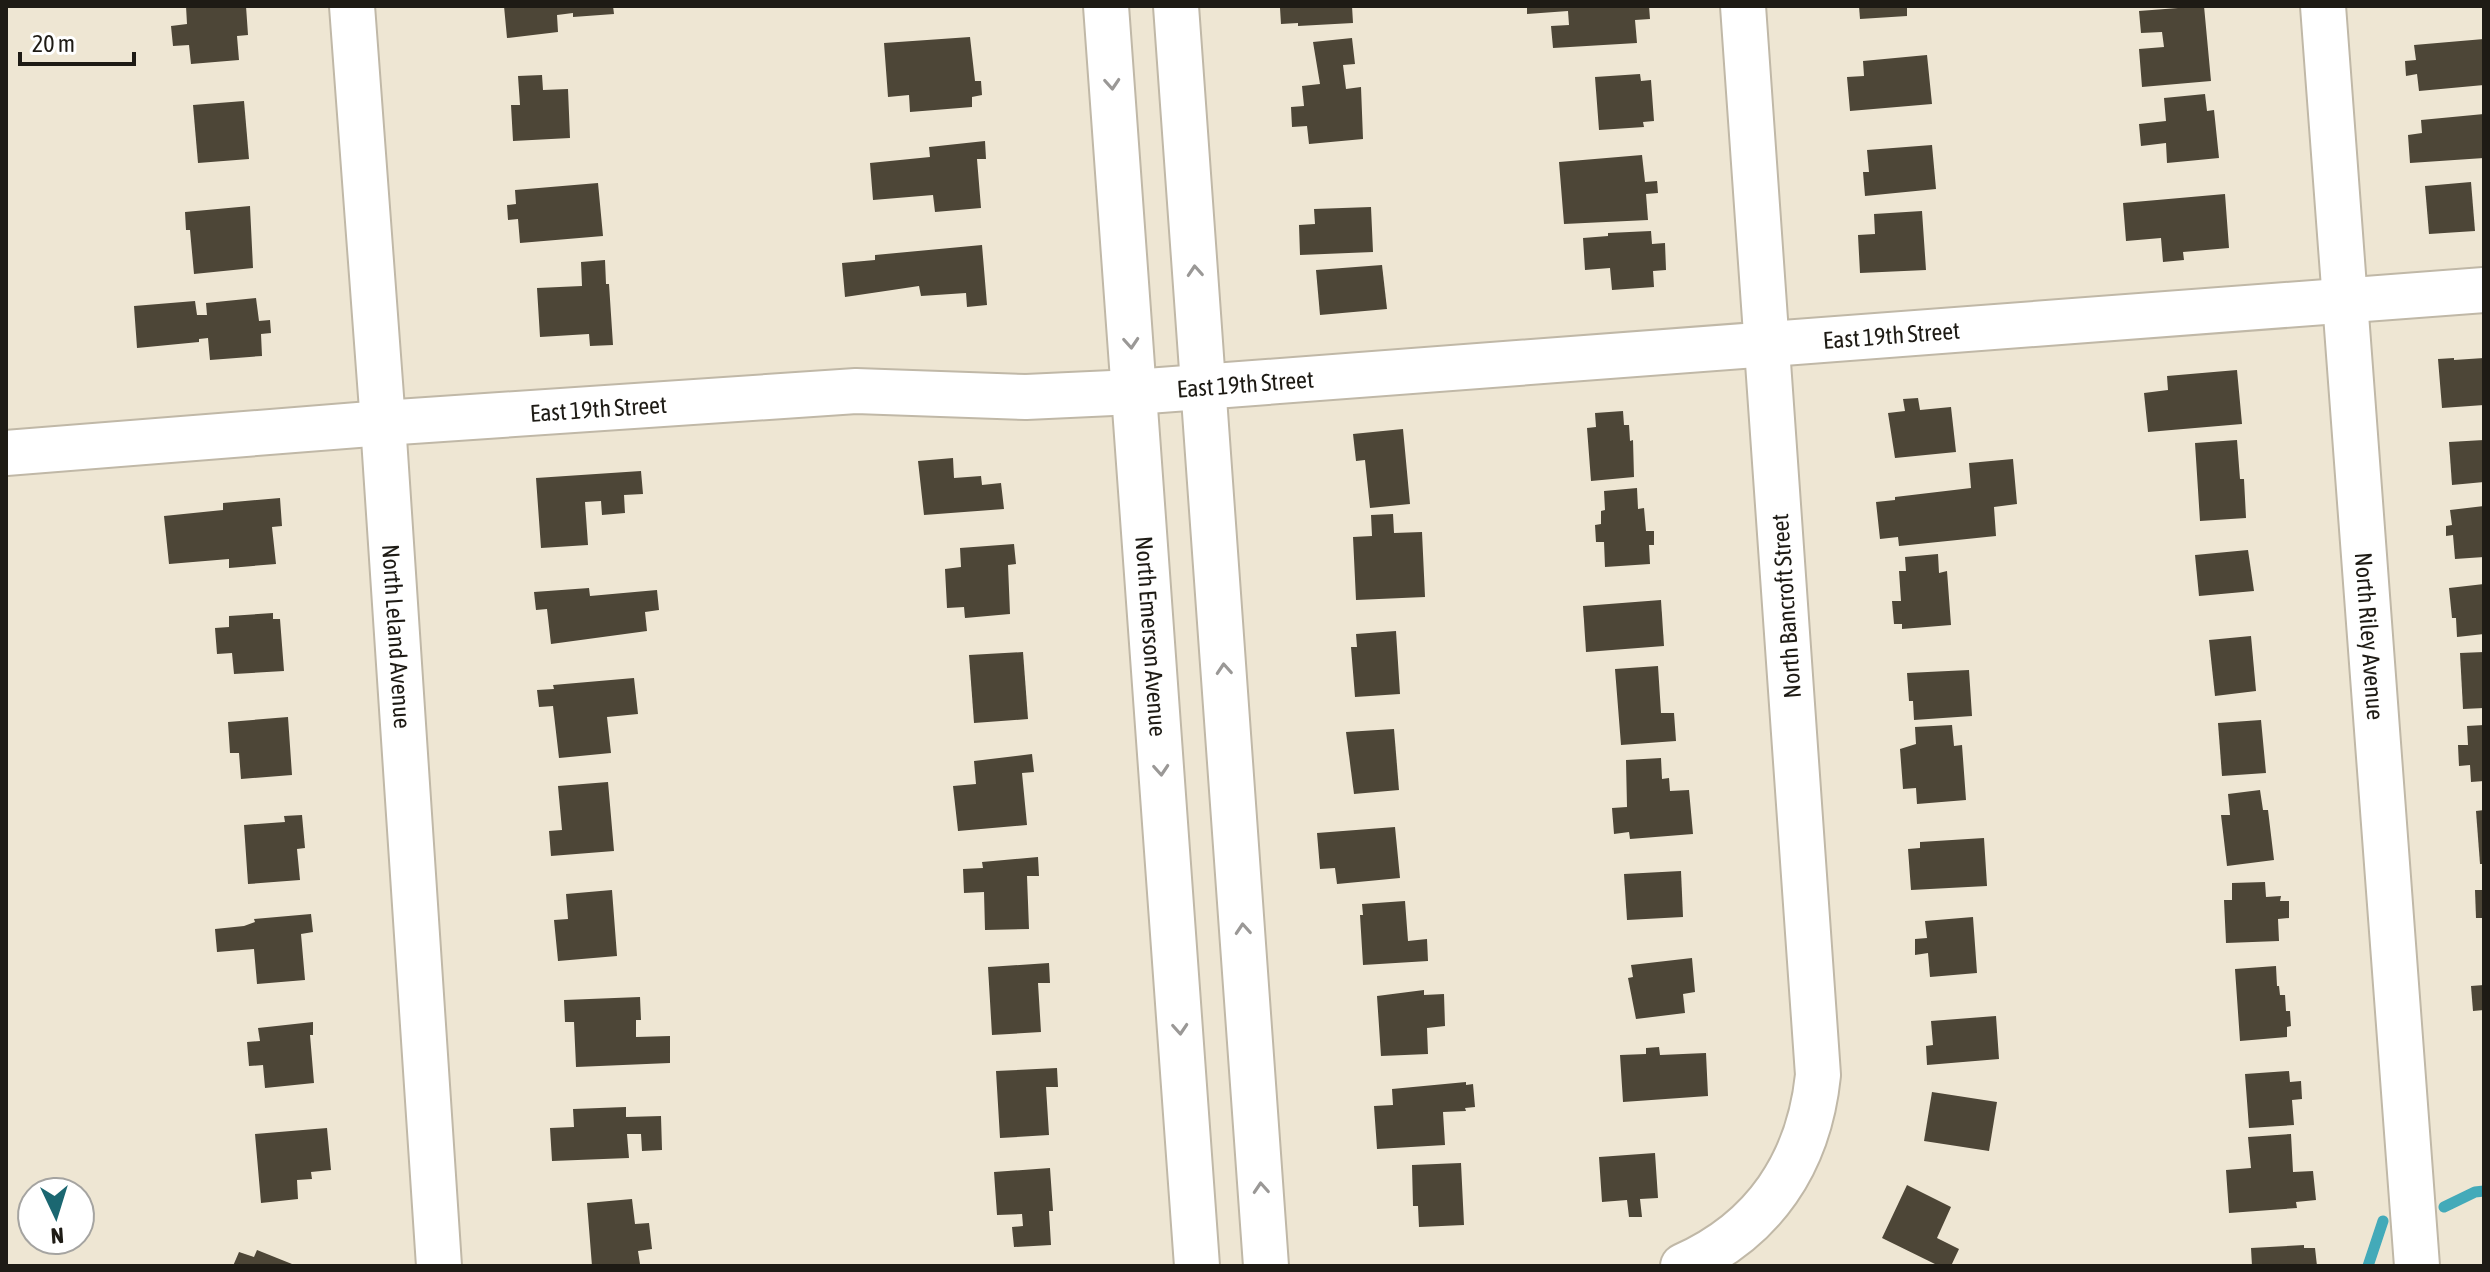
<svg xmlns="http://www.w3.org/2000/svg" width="2490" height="1272" font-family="'Asap Condensed',sans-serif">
  <rect width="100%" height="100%" fill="#eee6d3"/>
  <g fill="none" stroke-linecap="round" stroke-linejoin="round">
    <g stroke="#43aab9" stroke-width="11">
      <polyline points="2444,1207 2475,1192 2484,1191"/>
      <polyline points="2368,1266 2383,1221"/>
    </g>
  </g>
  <g fill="#4d4637">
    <polygon points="186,6 246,6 248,35 237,36 239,60 191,64 189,45 173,46 171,26 187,24"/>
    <polygon points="504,6 613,6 614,14 573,17 573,13 557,15 558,32 507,38"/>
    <polygon points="1295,6 1352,6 1353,23 1298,26 1298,23 1281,24 1280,8"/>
    <polygon points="1527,6 1649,6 1650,19 1635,20 1637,43 1553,48 1551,26 1569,25 1568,11 1527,14"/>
    <polygon points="1859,6 1907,6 1907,16 1860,19"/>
    <polygon points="2204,6 2211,81 2142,87 2139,49 2164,47 2162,32 2141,33 2139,11"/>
    <polygon points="970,37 975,81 981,81 982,95 972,97 972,107 910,112 909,95 888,97 884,43"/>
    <polygon points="1352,38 1355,64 1343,65 1346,89 1361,87 1363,139 1309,144 1307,126 1292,127 1291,107 1304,106 1302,86 1320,84 1313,42"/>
    <polygon points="2484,39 2484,85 2419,91 2417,74 2406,76 2405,61 2416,60 2414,45"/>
    <polygon points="1927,55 1932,104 1850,111 1847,77 1864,76 1863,61"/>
    <polygon points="1640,74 1641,81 1651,80 1654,121 1643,122 1644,127 1599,130 1595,77"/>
    <polygon points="542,75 543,90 568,89 570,138 513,141 511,105 520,105 518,76"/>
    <polygon points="2205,94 2207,111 2214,110 2219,158 2167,163 2166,143 2141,146 2139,124 2166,121 2164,98"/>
    <polygon points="244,101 249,159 198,163 193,105"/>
    <polygon points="2484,114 2484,158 2410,163 2408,135 2422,133 2421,120"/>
    <polygon points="985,141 986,159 977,159 981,208 935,212 933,195 873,200 870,163 930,157 929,147"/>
    <polygon points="1932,145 1936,189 1865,196 1863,172 1869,172 1867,150"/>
    <polygon points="1642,155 1645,182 1657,181 1658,193 1646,194 1648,220 1564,224 1559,162"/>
    <polygon points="2471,182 2475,231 2429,234 2425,186"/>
    <polygon points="598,183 603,236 520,243 518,219 508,220 507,205 516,204 515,190"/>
    <polygon points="2225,194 2229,248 2183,252 2184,260 2163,262 2161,238 2126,241 2123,203"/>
    <polygon points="250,206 253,268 194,274 190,230 186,230 185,212"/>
    <polygon points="1371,207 1373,252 1300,255 1299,225 1315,224 1314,209"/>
    <polygon points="1922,211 1926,270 1860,273 1858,235 1875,234 1874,214"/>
    <polygon points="1651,231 1652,244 1665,243 1666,270 1653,271 1654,287 1612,290 1610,268 1585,270 1583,238 1608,236 1608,233"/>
    <polygon points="982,245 987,305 967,307 966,293 921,296 919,286 845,297 842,263 875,260 875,255"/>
    <polygon points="605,260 606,284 609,284 613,345 590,346 589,334 540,337 537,288 582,286 581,262"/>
    <polygon points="1382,265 1387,309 1320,315 1316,270"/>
    <polygon points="256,298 259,321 270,320 271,333 261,334 262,356 210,360 208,338 199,339 199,342 137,348 134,306 195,301 197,315 207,315 206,303"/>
    <polygon points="2454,358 2454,360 2484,358 2484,405 2442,408 2438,359"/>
    <polygon points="2237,370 2242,424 2148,432 2144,393 2168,390 2167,376"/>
    <polygon points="1918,398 1920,410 1951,407 1956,452 1895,458 1888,413 1905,411 1903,399"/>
    <polygon points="1623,411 1624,425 1629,425 1630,441 1633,440 1634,477 1591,481 1587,428 1596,427 1595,413"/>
    <polygon points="1403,429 1410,504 1370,508 1365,460 1356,461 1353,434"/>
    <polygon points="2237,440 2240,479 2244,479 2246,518 2200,521 2195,443"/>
    <polygon points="2484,440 2484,482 2452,485 2449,442"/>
    <polygon points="953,458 954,478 981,476 982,485 1001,483 1004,509 924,515 918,461"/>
    <polygon points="2013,459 2017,504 1994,507 1996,536 1899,546 1898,537 1880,539 1876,502 1895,500 1895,497 1971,488 1969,463"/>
    <polygon points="641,471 643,494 624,495 625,513 602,515 601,501 585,502 588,545 541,548 536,478"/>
    <polygon points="1637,488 1638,509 1644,508 1646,531 1654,531 1654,545 1649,545 1650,564 1605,567 1604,542 1596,542 1595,525 1601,524 1601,511 1605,510 1604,491"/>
    <polygon points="280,498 282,526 272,527 276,564 229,568 229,559 169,564 164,516 223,510 223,503"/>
    <polygon points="2484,506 2484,557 2455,559 2453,535 2446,536 2446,526 2452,525 2450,510"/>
    <polygon points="1393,514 1394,533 1422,532 1425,597 1356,600 1353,537 1372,536 1371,515"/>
    <polygon points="1014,544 1016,564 1008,565 1010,614 965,618 964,607 947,608 945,569 961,567 960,548"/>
    <polygon points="2248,550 2254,591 2199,596 2195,555"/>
    <polygon points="1938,554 1939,573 1947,571 1951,625 1902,629 1902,624 1894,624 1892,601 1901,601 1899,571 1906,571 1905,557"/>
    <polygon points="2484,584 2484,634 2457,637 2456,618 2452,618 2449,588"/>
    <polygon points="589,588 590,596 657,590 659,610 645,612 647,631 551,644 547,609 536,610 534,592"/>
    <polygon points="1661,600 1664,646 1586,652 1583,606"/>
    <polygon points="273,613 273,619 280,619 284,671 234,674 232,653 217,654 215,628 229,627 229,616"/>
    <polygon points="1396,631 1400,694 1355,697 1351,647 1357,647 1356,634"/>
    <polygon points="2251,636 2256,691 2215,696 2209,640"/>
    <polygon points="1023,652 1028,719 974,723 969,655"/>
    <polygon points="2484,652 2484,708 2463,709 2460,653"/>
    <polygon points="1658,666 1661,713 1674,713 1676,741 1621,745 1615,669"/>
    <polygon points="1969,670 1972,716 1914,720 1913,701 1909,701 1907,673"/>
    <polygon points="634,678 638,714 607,717 611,753 559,758 553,706 539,707 537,690 554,689 553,685"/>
    <polygon points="288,717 292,775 241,779 239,753 230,753 228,722"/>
    <polygon points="2261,720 2266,773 2222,776 2218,723"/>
    <polygon points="1952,725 1954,746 1962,745 1966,800 1917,804 1916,788 1903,789 1900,749 1916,744 1915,727"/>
    <polygon points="2484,725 2484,781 2471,782 2470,765 2459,766 2458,745 2468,745 2467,726"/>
    <polygon points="1394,729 1399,790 1354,794 1346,732"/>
    <polygon points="1032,754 1034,772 1022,773 1027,825 958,831 953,786 976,784 974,761"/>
    <polygon points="1661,758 1662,779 1669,778 1670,791 1689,790 1693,834 1630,839 1629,832 1614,834 1612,808 1627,807 1626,760"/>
    <polygon points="608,782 614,851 551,856 549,831 562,830 558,786"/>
    <polygon points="2260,790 2263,810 2268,810 2274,860 2227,866 2221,815 2230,815 2228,794"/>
    <polygon points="2484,810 2484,864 2480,864 2476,811"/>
    <polygon points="302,815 305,848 297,849 300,880 248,884 244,825 285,822 284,816"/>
    <polygon points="1395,827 1400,878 1337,884 1335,868 1320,869 1317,833"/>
    <polygon points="1984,838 1987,886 1911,890 1908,849 1920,848 1920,842"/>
    <polygon points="1038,857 1039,876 1027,876 1029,929 985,930 984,892 964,893 963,869 983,868 982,862"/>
    <polygon points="1681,871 1683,917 1627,920 1624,874"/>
    <polygon points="2265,882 2266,897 2281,896 2280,901 2289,901 2289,918 2278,919 2279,941 2226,943 2224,900 2232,900 2232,883"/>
    <polygon points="612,890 617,956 558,961 554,920 568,919 566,894"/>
    <polygon points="2475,890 2484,890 2484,918 2476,918"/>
    <polygon points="1405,901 1408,941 1427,939 1428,961 1363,965 1360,915 1363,915 1362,904"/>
    <polygon points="311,914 313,932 301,934 305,980 257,984 254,949 217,952 215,929 244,926 255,922 254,919"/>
    <polygon points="1973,917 1977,973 1930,977 1928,953 1915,955 1915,939 1927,938 1925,921"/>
    <polygon points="1692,958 1695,992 1683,994 1685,1013 1636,1019 1628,978 1633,977 1631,965"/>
    <polygon points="1049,963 1050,983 1038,983 1041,1032 992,1035 988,967"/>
    <polygon points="2276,966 2277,986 2279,986 2280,995 2285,995 2286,1011 2290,1011 2291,1026 2287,1027 2287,1037 2240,1041 2235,969"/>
    <polygon points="2484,985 2484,1010 2473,1011 2471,986"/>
    <polygon points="1424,990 1424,995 1444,994 1445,1026 1427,1028 1428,1054 1381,1056 1377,996"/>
    <polygon points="640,997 641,1020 636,1020 636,1037 670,1036 670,1063 576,1067 574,1022 565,1022 564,1000"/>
    <polygon points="1996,1016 1999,1059 1927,1065 1926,1046 1933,1045 1931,1021"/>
    <polygon points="313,1022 313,1035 310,1035 314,1083 265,1088 263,1065 249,1066 247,1042 260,1041 258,1028"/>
    <polygon points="1659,1047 1660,1055 1706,1053 1708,1096 1623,1102 1620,1055 1646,1054 1646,1048"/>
    <polygon points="1057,1068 1058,1087 1046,1087 1049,1135 1000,1138 996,1071"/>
    <polygon points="2289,1071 2290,1082 2301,1081 2302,1099 2292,1100 2294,1125 2249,1128 2245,1074"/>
    <polygon points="1466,1082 1466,1085 1473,1084 1475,1107 1465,1108 1466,1111 1443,1112 1445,1145 1377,1149 1374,1106 1393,1105 1392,1089"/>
    <polygon points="1932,1092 1997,1102 1989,1151 1924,1141"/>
    <polygon points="626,1107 626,1117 661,1116 662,1150 642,1151 641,1134 627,1134 629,1158 552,1161 550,1128 574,1127 573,1109"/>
    <polygon points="327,1128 331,1170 311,1172 312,1179 297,1180 298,1199 261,1203 255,1134"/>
    <polygon points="2291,1134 2293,1172 2313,1171 2316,1200 2296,1202 2297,1208 2229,1213 2226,1170 2251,1168 2248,1137"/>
    <polygon points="1655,1153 1658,1198 1640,1199 1642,1217 1629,1217 1627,1200 1602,1202 1599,1157"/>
    <polygon points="1461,1163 1464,1225 1419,1227 1418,1206 1413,1206 1412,1165"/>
    <polygon points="1050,1168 1053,1211 1049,1211 1051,1245 1014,1247 1012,1227 1023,1226 1022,1214 997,1215 994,1172"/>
    <polygon points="1907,1185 1951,1207 1937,1238 1959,1249 1951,1266 1939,1266 1882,1238"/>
    <polygon points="632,1199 635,1224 649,1223 652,1249 638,1251 640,1264 592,1266 587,1203"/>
    <polygon points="2304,1245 2304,1248 2315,1248 2317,1266 2252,1266 2251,1248"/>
    <polygon points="257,1250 297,1266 233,1266 239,1252 254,1257"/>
  </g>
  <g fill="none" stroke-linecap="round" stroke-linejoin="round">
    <g stroke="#c0b8a7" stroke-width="48">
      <g id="minor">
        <path id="s1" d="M 352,6 L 383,423 L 439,1266"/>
        <path id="s2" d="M 2323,6 L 2417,1266"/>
        <path id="s3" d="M 6,453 L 383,423 L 856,391 L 1026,397 L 1134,392 L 2484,290"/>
        <path d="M 1683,1266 C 1764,1230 1809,1163 1818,1075 L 1743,6"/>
      </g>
    </g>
    <g stroke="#c0b8a7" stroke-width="48">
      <g id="major">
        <path id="s4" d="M 1106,6 L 1197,1266"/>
        <polyline points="1176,6 1266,1266"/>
      </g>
    </g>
    <use href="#minor" stroke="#fff" stroke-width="44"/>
    <use href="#major" stroke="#fff" stroke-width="44"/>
  </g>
  <defs><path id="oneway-chevron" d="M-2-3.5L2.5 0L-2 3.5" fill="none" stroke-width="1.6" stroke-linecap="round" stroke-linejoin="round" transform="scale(2)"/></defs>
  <g stroke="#9a9896">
    <use href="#oneway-chevron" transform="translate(1112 84) rotate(86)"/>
    <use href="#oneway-chevron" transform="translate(1195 271) rotate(-94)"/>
    <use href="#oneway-chevron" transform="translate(1131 343) rotate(86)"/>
    <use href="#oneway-chevron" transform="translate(1224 669) rotate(-94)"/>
    <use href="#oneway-chevron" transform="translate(1161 770) rotate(86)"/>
    <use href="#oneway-chevron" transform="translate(1243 929) rotate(-94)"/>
    <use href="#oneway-chevron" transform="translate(1180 1029) rotate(86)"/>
    <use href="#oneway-chevron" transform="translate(1261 1188) rotate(-94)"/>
  </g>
  <g text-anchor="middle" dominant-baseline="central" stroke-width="8" stroke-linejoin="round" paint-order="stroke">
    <g font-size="24" fill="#1e1b15" stroke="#fff">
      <text stroke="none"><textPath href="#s3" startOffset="1890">East 19th Street</textPath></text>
      <text stroke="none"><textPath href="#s3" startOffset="1242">East 19th Street</textPath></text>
      <text stroke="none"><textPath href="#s3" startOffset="594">East 19th Street</textPath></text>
      <text transform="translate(1786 606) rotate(-94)">North Bancroft Street</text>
      <text stroke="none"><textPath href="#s1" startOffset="632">North Leland Avenue</textPath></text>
      <text stroke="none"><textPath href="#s4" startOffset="632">North Emerson Avenue</textPath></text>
      <text stroke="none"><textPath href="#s2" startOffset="632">North Riley Avenue</textPath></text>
    </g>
  </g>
  <rect width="2490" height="1272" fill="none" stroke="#1e1b15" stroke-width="16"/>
  <g transform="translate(56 1216) rotate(176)"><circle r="38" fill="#ffffff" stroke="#a5a4a1" stroke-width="2"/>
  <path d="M0-6L14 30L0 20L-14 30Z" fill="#1b6771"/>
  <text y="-12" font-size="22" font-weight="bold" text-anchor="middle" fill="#1e1b15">N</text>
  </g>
  <path d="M20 52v12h114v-12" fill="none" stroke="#1e1b15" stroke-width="4"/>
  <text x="32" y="52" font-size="24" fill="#1e1b15" stroke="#ffffff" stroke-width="6" paint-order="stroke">20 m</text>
</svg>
